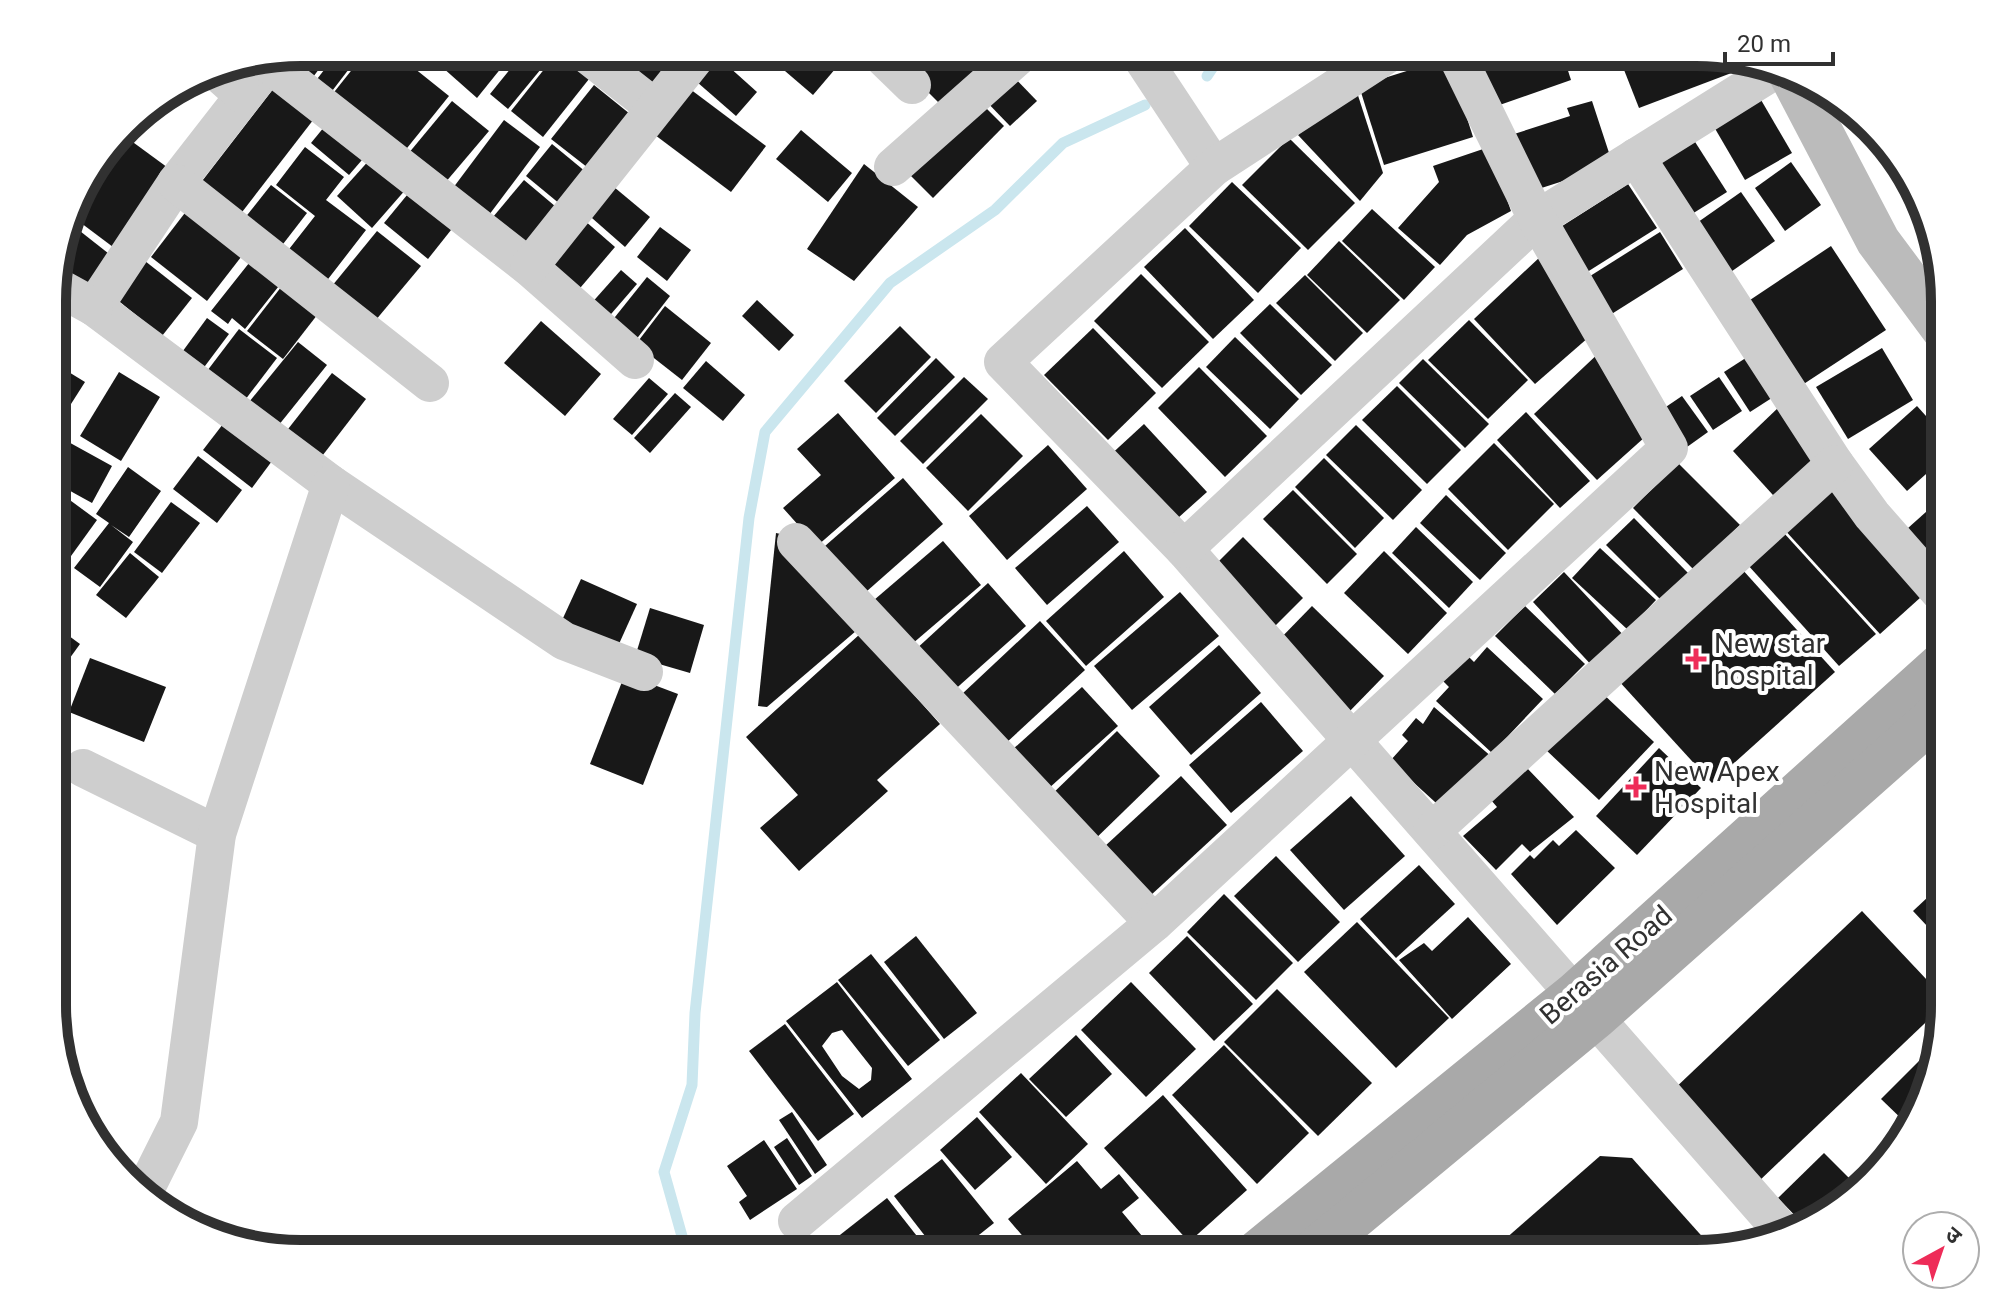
<svg xmlns="http://www.w3.org/2000/svg" width="1997" height="1306" font-family="Roboto,'Noto Sans Devanagari',sans-serif">
  <rect width="100%" height="100%" fill="#fff"/>
  <g fill="none" stroke-linecap="round" stroke-linejoin="round">
    <g stroke="#cae6ee" stroke-width="11">
      <polyline points="1207,76 1223,52"/>
      <polyline points="687,1254 664,1172 692,1085 695,1013 749,518 765,432 890,283 995,210 1063,143 1145,105"/>
    </g>
  </g>
  <g fill="#181818" fill-rule="evenodd">
    <polygon points="332,52 310,81 286,64 294,53"/>
    <polygon points="338,52 362,52 329,95 314,83"/>
    <polygon points="366,52 394,52 449,96 399,158 327,101"/>
    <polygon points="425,52 514,52 477,98"/>
    <polygon points="524,52 555,52 508,109 490,94"/>
    <polygon points="620,52 684,52 655,88 616,57"/>
    <polygon points="789,52 818,52 836,68 813,95 778,65"/>
    <polygon points="886,52 923,52 905,70"/>
    <polygon points="930,52 994,52 998,56 945,109 909,73"/>
    <polygon points="1472,52 1562,52 1571,80 1491,108"/>
    <polygon points="1617,52 1697,52 1729,57 1734,72 1639,108"/>
    <polygon points="557,53 589,79 543,137 511,111"/>
    <polygon points="718,57 757,92 736,116 697,82"/>
    <polygon points="1448,58 1473,137 1384,165 1359,86"/>
    <polygon points="1007,70 1037,101 1010,126 981,96"/>
    <polygon points="1354,83 1383,173 1360,201 1298,135"/>
    <polygon points="277,84 317,115 239,216 199,185"/>
    <polygon points="594,85 635,118 592,171 551,139"/>
    <polygon points="690,89 766,146 731,192 655,135"/>
    <polygon points="1757,93 1792,153 1745,180 1710,120"/>
    <polygon points="977,99 1004,126 933,198 905,170"/>
    <polygon points="452,101 489,131 439,190 403,160"/>
    <polygon points="1592,101 1613,165 1529,192 1511,135 1570,116 1567,108"/>
    <polygon points="504,120 540,147 486,219 450,192"/>
    <polygon points="329,121 368,153 349,175 311,143"/>
    <polygon points="801,130 852,173 828,202 776,159"/>
    <polygon points="1690,134 1727,192 1684,219 1648,161"/>
    <polygon points="1289,138 1355,203 1308,250 1242,185"/>
    <polygon points="130,140 175,173 117,250 73,217"/>
    <polygon points="552,144 592,177 566,209 526,176"/>
    <polygon points="305,147 344,177 326,200 366,230 325,283 286,253 315,216 276,185"/>
    <polygon points="1489,147 1511,211 1467,235 1440,265 1398,228 1439,182 1433,166"/>
    <polygon points="372,157 407,188 372,228 337,196"/>
    <polygon points="1791,162 1821,205 1785,231 1755,188"/>
    <polygon points="864,164 918,207 854,281 807,249"/>
    <polygon points="524,180 562,212 531,249 493,217"/>
    <polygon points="608,182 650,217 625,247 584,211"/>
    <polygon points="1232,182 1301,248 1258,293 1189,226"/>
    <polygon points="1628,184 1657,228 1584,274 1556,230"/>
    <polygon points="271,185 307,213 280,248 244,219"/>
    <polygon points="412,189 455,225 428,259 384,223"/>
    <polygon points="1741,192 1775,241 1725,276 1691,227"/>
    <polygon points="191,205 248,248 207,301 151,257"/>
    <polygon points="1372,209 1435,267 1404,300 1342,241"/>
    <polygon points="584,220 615,247 575,294 543,268"/>
    <polygon points="71,224 113,257 83,296 54,269"/>
    <polygon points="660,227 691,250 667,281 637,257"/>
    <polygon points="1185,228 1254,300 1213,339 1144,267"/>
    <polygon points="377,231 421,266 375,321 332,286"/>
    <polygon points="1660,232 1683,269 1610,315 1587,278"/>
    <polygon points="1339,241 1400,300 1367,333 1307,275"/>
    <polygon points="1831,246 1886,330 1793,391 1738,308"/>
    <polygon points="257,253 286,277 245,329 232,318 228,324 211,311"/>
    <polygon points="1541,256 1589,337 1535,384 1474,319"/>
    <polygon points="145,261 192,298 162,336 115,298"/>
    <polygon points="621,270 637,284 605,321 589,306"/>
    <polygon points="1141,274 1209,342 1162,388 1094,321"/>
    <polygon points="1305,275 1363,333 1335,361 1276,303"/>
    <polygon points="647,277 670,296 635,341 611,322"/>
    <polygon points="285,282 321,310 283,359 247,331"/>
    <polygon points="757,300 794,335 779,351 742,316"/>
    <polygon points="1270,304 1332,365 1301,395 1240,333"/>
    <polygon points="665,306 711,343 682,380 636,344"/>
    <polygon points="54,307 68,318 54,335"/>
    <polygon points="207,318 229,334 202,370 180,355"/>
    <polygon points="1469,320 1528,380 1488,419 1428,360"/>
    <polygon points="541,321 601,374 565,416 504,363"/>
    <polygon points="900,326 931,357 876,413 844,381"/>
    <polygon points="1093,328 1156,393 1108,440 1044,375"/>
    <polygon points="239,329 277,358 242,404 204,375"/>
    <polygon points="1235,337 1299,399 1270,429 1206,367"/>
    <polygon points="298,342 327,365 274,431 245,407"/>
    <polygon points="1882,348 1913,400 1848,439 1816,387"/>
    <polygon points="1602,350 1655,428 1597,480 1534,414"/>
    <polygon points="1755,352 1781,392 1750,412 1724,372"/>
    <polygon points="936,358 955,377 895,436 877,418"/>
    <polygon points="1423,359 1489,424 1465,448 1399,383"/>
    <polygon points="706,361 745,395 723,421 683,388"/>
    <polygon points="54,363 85,382 57,426 54,424"/>
    <polygon points="1199,367 1267,436 1225,477 1158,408"/>
    <polygon points="119,372 160,397 121,461 80,436"/>
    <polygon points="332,373 366,399 316,464 281,438"/>
    <polygon points="964,377 988,399 923,464 900,441"/>
    <polygon points="1719,377 1742,411 1713,430 1690,396"/>
    <polygon points="649,378 668,394 632,435 613,419"/>
    <polygon points="1397,386 1461,450 1427,484 1362,420"/>
    <polygon points="675,393 691,407 650,453 634,438"/>
    <polygon points="1682,396 1708,432 1680,452 1654,415"/>
    <polygon points="1782,404 1825,464 1782,505 1733,451"/>
    <polygon points="1917,406 1944,436 1944,458 1907,491 1869,449"/>
    <polygon points="1526,412 1590,481 1560,508 1497,440"/>
    <polygon points="838,413 895,478 817,546 783,508 821,475 797,449"/>
    <polygon points="981,414 1023,456 968,511 926,468"/>
    <polygon points="223,424 272,461 252,488 203,450"/>
    <polygon points="1144,424 1207,492 1169,526 1106,459"/>
    <polygon points="1356,425 1422,490 1393,520 1326,455"/>
    <polygon points="54,434 112,466 92,503 54,482"/>
    <polygon points="1494,443 1554,504 1508,550 1448,489"/>
    <polygon points="1048,445 1087,489 1007,560 969,516"/>
    <polygon points="198,456 242,490 217,523 173,489"/>
    <polygon points="1324,458 1384,518 1355,548 1295,487"/>
    <polygon points="1678,463 1740,525 1694,570 1633,508"/>
    <polygon points="128,467 161,491 129,537 111,525 133,542 100,587 74,568 109,523 96,514"/>
    <polygon points="1944,469 1944,501 1929,483"/>
    <polygon points="903,478 943,524 858,599 817,553"/>
    <polygon points="1834,481 1931,588 1880,634 1782,527"/>
    <polygon points="1293,490 1357,554 1327,584 1263,519"/>
    <polygon points="63,495 97,520 58,574 54,571 54,507"/>
    <polygon points="1446,495 1506,553 1480,580 1420,523"/>
    <polygon points="171,502 200,523 162,573 134,552"/>
    <polygon points="1936,503 1944,512 1944,571 1898,537"/>
    <polygon points="1087,506 1119,542 1047,605 1015,568"/>
    <polygon points="1634,518 1689,574 1662,601 1606,545"/>
    <polygon points="1416,527 1473,582 1449,608 1392,553"/>
    <polygon points="1783,532 1876,634 1839,666 1747,564"/>
    <polygon points="776,533 785,535 863,625 767,707 758,706"/>
    <polygon points="1243,537 1303,598 1272,629 1212,568"/>
    <polygon points="943,541 981,585 905,650 867,606"/>
    <polygon points="1600,548 1656,600 1628,630 1572,578"/>
    <polygon points="1124,551 1164,597 1086,666 1046,621"/>
    <polygon points="1384,551 1447,613 1408,654 1344,593"/>
    <polygon points="130,553 159,577 126,618 96,595"/>
    <polygon points="1741,568 1835,672 1712,783 1617,679"/>
    <polygon points="1564,572 1627,639 1595,669 1533,602"/>
    <polygon points="581,579 637,604 614,655 558,629"/>
    <polygon points="988,583 1026,626 951,693 914,651"/>
    <polygon points="1180,592 1219,636 1132,710 1094,666"/>
    <polygon points="1312,606 1384,676 1346,715 1275,644"/>
    <polygon points="1525,606 1585,664 1555,694 1495,636"/>
    <polygon points="650,608 704,625 690,673 635,657"/>
    <polygon points="1040,621 1085,670 1005,744 961,695"/>
    <polygon points="54,625 80,644 54,680"/>
    <polygon points="860,634 940,724 877,780 888,791 799,871 760,828 798,795 746,737"/>
    <polygon points="1219,645 1261,693 1191,755 1149,707"/>
    <polygon points="1487,647 1543,699 1492,753 1436,701 1449,687 1442,680 1467,655 1474,662"/>
    <polygon points="90,658 166,687 144,742 69,712"/>
    <polygon points="625,674 678,694 643,785 590,764"/>
    <polygon points="1082,687 1118,726 1048,789 1012,750"/>
    <polygon points="1600,691 1654,742 1599,800 1545,749"/>
    <polygon points="1261,702 1303,751 1231,813 1189,765"/>
    <polygon points="1434,707 1493,758 1446,812 1390,761 1408,741 1402,735 1416,718 1423,724"/>
    <polygon points="1117,731 1160,776 1088,846 1045,801"/>
    <polygon points="1659,748 1701,788 1637,855 1596,816"/>
    <polygon points="1526,767 1574,817 1530,852 1522,844 1496,870 1463,836 1497,807 1491,800"/>
    <polygon points="1181,776 1227,825 1150,896 1104,847"/>
    <polygon points="1351,796 1405,856 1344,910 1290,850"/>
    <polygon points="1576,830 1615,868 1557,925 1511,874 1530,855 1534,859 1553,840 1559,846"/>
    <polygon points="1944,848 1944,867 1935,857"/>
    <polygon points="1276,856 1340,922 1298,962 1234,896"/>
    <polygon points="1419,865 1455,904 1396,958 1360,919"/>
    <polygon points="1944,882 1944,944 1913,911"/>
    <polygon points="1224,894 1293,963 1256,1000 1187,932"/>
    <polygon points="1862,911 1944,998 1944,1005 1757,1183 1671,1092"/>
    <polygon points="1468,917 1511,964 1452,1019 1399,960 1424,943 1432,951"/>
    <polygon points="1357,922 1449,1018 1396,1068 1304,972"/>
    <polygon points="916,936 977,1013 944,1039 884,962"/>
    <polygon points="1187,936 1253,1004 1214,1041 1149,973"/>
    <polygon points="871,954 940,1040 908,1066 838,980"/>
    <path d="M 837,982 L 912,1079 L 862,1118 L 786,1021 ZM 842,1030 L 872,1068 L 871,1080 L 859,1089 L 842,1076 L 822,1046 L 832,1033 Z"/>
    <polygon points="1131,982 1196,1049 1146,1097 1081,1030"/>
    <polygon points="1277,989 1372,1083 1318,1136 1224,1042"/>
    <polygon points="785,1024 854,1114 818,1141 749,1051"/>
    <polygon points="1076,1035 1112,1074 1066,1117 1029,1079"/>
    <polygon points="1224,1045 1309,1133 1257,1184 1172,1095"/>
    <polygon points="1931,1049 1934,1052 1909,1126 1881,1099"/>
    <polygon points="1021,1073 1088,1144 1046,1184 979,1112"/>
    <polygon points="1163,1095 1247,1190 1189,1242 1104,1148"/>
    <polygon points="792,1112 827,1165 815,1174 779,1120"/>
    <polygon points="977,1117 1012,1157 975,1190 940,1150"/>
    <polygon points="787,1138 812,1176 799,1185 774,1147"/>
    <polygon points="764,1140 797,1189 750,1220 739,1202 747,1196 727,1166"/>
    <polygon points="1824,1153 1857,1186 1820,1221 1805,1226 1778,1198"/>
    <polygon points="1600,1156 1632,1158 1716,1252 1488,1254"/>
    <polygon points="942,1159 994,1223 955,1254 939,1254 894,1196"/>
    <polygon points="1077,1161 1101,1189 1119,1174 1139,1198 1122,1212 1157,1254 1038,1254 1008,1219"/>
    <polygon points="887,1198 931,1254 841,1254 831,1242"/>
    <polygon points="975,1244 983,1254 963,1254"/>
  </g>
  <g fill="none" stroke-linecap="round" stroke-linejoin="round">
    <g stroke="#cecece" stroke-width="38">
      <polyline points="584,52 654,107"/>
      <polyline points="878,52 912,85"/>
      <polyline points="1138,52 1214,167"/>
      <polyline points="1391,52 1214,167 1003,362 1184,549 1783,1232"/>
      <polyline points="274,57 176,183 94,307 331,484 564,641 644,672"/>
      <polyline points="269,64 529,267 635,360"/>
      <polyline points="214,69 242,94"/>
      <polyline points="1636,157 1835,464 1872,515 1944,597"/>
      <polyline points="893,167 1023,52"/>
      <polyline points="176,183 430,383"/>
      <polyline points="529,267 700,52"/>
      <polyline points="54,285 94,307"/>
      <polyline points="796,542 1154,923"/>
      <polyline points="1184,549 1537,219 1780,67"/>
      <polyline points="83,768 217,834"/>
      <polyline points="1432,831 1835,464"/>
      <polyline points="144,1192 179,1122 217,834 331,484"/>
      <polyline points="797,1221 1154,923 1669,448 1537,219 1455,52"/>
    </g>
    <polyline stroke="#bbb" stroke-width="44" points="1789,71 1878,241 1944,330"/>
    <g stroke="#a9a9a9" stroke-width="44">
      <polyline points="1255,1254 1575,994 1944,662"/>
      <polyline points="1310,1254 1597,1016 1944,709"/>
    </g>
  </g>
  <g fill="#ee2c58" stroke="#fff" stroke-width="3">
    <path d="M1692 647h8v8h8v8h-8v8h-8v-8h-8v-8h8z"/>
    <path d="M1632 775h8v8h8v8h-8v8h-8v-8h-8v-8h8z"/>
  </g>
  <g text-anchor="middle" dominant-baseline="central" stroke-width="8" stroke-linejoin="round" paint-order="stroke">
    <g font-size="28" fill="#313131" stroke="#fff" text-anchor="start">
      <text x="1714" y="643">New star<tspan x="1714" dy="32">hospital</tspan></text>
      <text x="1654" y="771">New Apex<tspan x="1654" dy="32">Hospital</tspan></text>
    </g>
    <g font-size="28" fill="#313131" stroke="#fff">
      <text transform="translate(1606 965) rotate(-41)">Berasia Road</text>
    </g>
  </g>
  <path d="M0 0H1997V1306H0ZM301 66H1696A235 235 0 0 1 1931 301V1005A235 235 0 0 1 1696 1240H301A235 235 0 0 1 66 1005V301A235 235 0 0 1 301 66Z" fill="#fff" fill-rule="evenodd"/>
  <path fill="none" stroke="#313131" stroke-width="10" d="M301 66H1696A235 235 0 0 1 1931 301V1005A235 235 0 0 1 1696 1240H301A235 235 0 0 1 66 1005V301A235 235 0 0 1 301 66Z"/>
  <g transform="translate(1941 1250) rotate(40)"><circle r="38" fill="#ffffff" stroke="#adadad" stroke-width="2"/>
  <path d="M0-6L14 30L0 20L-14 30Z" fill="#ee2c58"/>
  <text y="-12" font-size="22" font-weight="bold" text-anchor="middle" fill="#313131">उ</text>
  </g>
  <path d="M1725 52v12h108v-12" fill="none" stroke="#313131" stroke-width="4"/>
  <text x="1737" y="52" font-size="24" fill="#313131" stroke="#ffffff" stroke-width="6" paint-order="stroke">20 m</text>
</svg>
